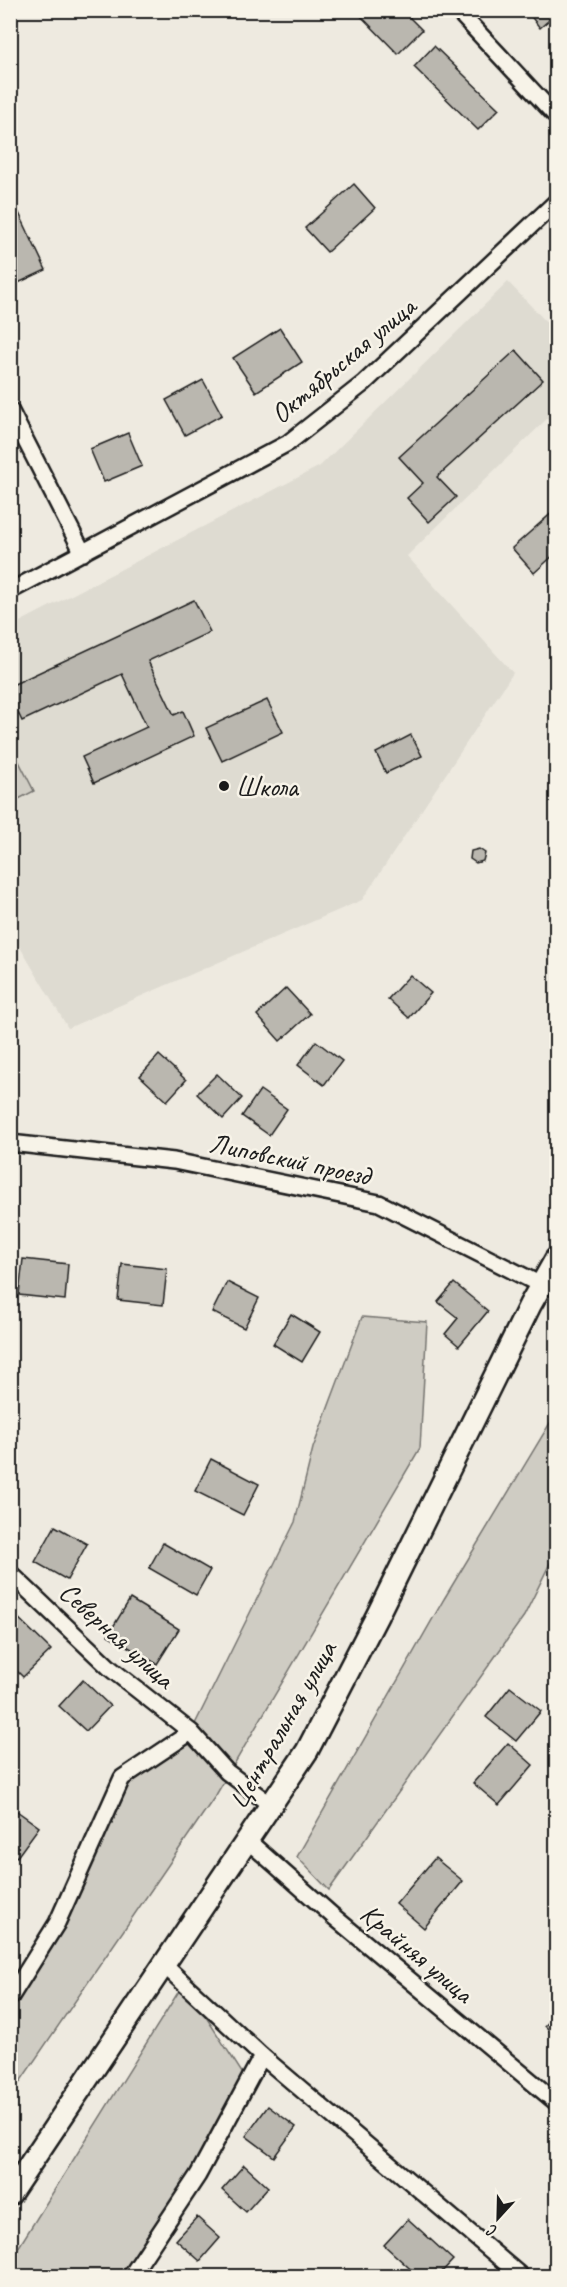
<svg xmlns="http://www.w3.org/2000/svg" width="567" height="2287" font-family="Caveat,sans-serif">
  <rect width="100%" height="100%" fill="#eeeae0"/>
  <filter id="ink" filterUnits="userSpaceOnUse"><feTurbulence type="fractalNoise" baseFrequency=".0167" numOctaves="2"/><feDisplacementMap in="SourceGraphic" scale="12" xChannelSelector="R" yChannelSelector="G"/><feConvolveMatrix kernelMatrix="1 2 1 2 8 2 1 2 1" color-interpolation-filters="sRGB"/></filter>
  <g filter="url(#ink)">
    <polygon fill="#dedbd1" points="508,282 556,332 556,410 407,556 513,673 362,900 68,1028 11,932 10,627 320,466"/>
    <g fill="#cfccc3" stroke="#767470" stroke-width="1.5">
      <polygon points="11,746 34,791 11,803 10,803"/>
      <polygon points="362,1317 427,1322 420,1448 216,1795 11,2095 11,2001 122,1778 191,1732 295,1522 313,1448"/>
      <polygon points="556,1413 556,1551 524,1616 329,1890 297,1857 444,1599"/>
      <polygon points="184,1983 248,2082 123,2276 11,2276 10,2261"/>
    </g>
    <g fill="#bab7af" stroke="#1c1c1c" stroke-width="1.5">
      <polygon points="355,10 402,10 422,30 398,54"/>
      <polygon points="526,10 556,10 556,14 540,28"/>
      <polygon points="434,46 499,109 478,130 414,67"/>
      <polygon points="354,184 375,208 327,252 305,228"/>
      <polygon points="19,213 46,270 16,284 10,272 10,217"/>
      <polygon points="280,328 302,362 256,392 233,358"/>
      <polygon points="516,350 543,380 437,477 456,497 429,522 407,498 423,483 399,457"/>
      <polygon points="203,380 222,415 185,435 166,400"/>
      <polygon points="128,433 142,466 104,482 90,449"/>
      <polygon points="554,511 556,514 556,553 534,573 512,548"/>
      <polygon points="194,600 210,632 148,661 174,715 183,711 194,736 94,783 82,757 147,727 122,674 22,721 10,696 10,686"/>
      <polygon points="267,700 283,732 222,761 206,728"/>
      <polygon points="411,735 422,756 386,773 376,753"/>
      <polygon points="479,849 485,853 483,861 476,863 470,859 471,851"/>
      <polygon points="410,975 431,993 409,1018 388,999"/>
      <polygon points="286,988 310,1014 280,1041 257,1015"/>
      <polygon points="316,1041 342,1061 324,1085 298,1065"/>
      <polygon points="159,1055 186,1080 167,1101 140,1076"/>
      <polygon points="217,1074 242,1098 223,1119 197,1094"/>
      <polygon points="260,1090 287,1109 269,1135 242,1116"/>
      <polygon points="23,1259 68,1264 65,1300 19,1295"/>
      <polygon points="122,1264 167,1269 163,1305 118,1300"/>
      <polygon points="227,1282 259,1298 244,1328 212,1312"/>
      <polygon points="454,1283 488,1311 459,1346 445,1334 458,1318 438,1302"/>
      <polygon points="291,1314 320,1332 302,1362 273,1344"/>
      <polygon points="211,1459 259,1484 243,1515 195,1491"/>
      <polygon points="55,1526 87,1544 67,1580 35,1562"/>
      <polygon points="163,1543 210,1570 196,1595 149,1568"/>
      <polygon points="130,1599 179,1629 157,1664 108,1635"/>
      <polygon points="10,1610 51,1650 23,1677 10,1664"/>
      <polygon points="83,1680 110,1706 86,1731 59,1706"/>
      <polygon points="510,1687 541,1711 516,1741 486,1717"/>
      <polygon points="508,1743 533,1765 499,1805 473,1783"/>
      <polygon points="10,1806 39,1827 17,1857 10,1852"/>
      <polygon points="435,1858 463,1881 424,1928 396,1904"/>
      <polygon points="556,2014 556,2037 545,2026"/>
      <polygon points="268,2106 296,2127 274,2157 246,2136"/>
      <polygon points="244,2165 268,2187 246,2212 222,2190"/>
      <polygon points="197,2217 220,2238 200,2261 176,2240"/>
      <polygon points="408,2219 453,2260 438,2276 418,2276 384,2245"/>
    </g>
    <g fill="none" stroke-linecap="round" stroke-linejoin="round">
      <g stroke="#1c1c1c" stroke-width="20">
        <g id="street">
          <polyline points="457,10 556,116"/>
          <polyline points="10,410 83,553"/>
          <polyline points="10,591 288,443 364,383 556,202"/>
          <polyline points="10,1143 174,1161 379,1203 541,1285"/>
          <polyline points="10,1573 111,1669 191,1732 227,1772 271,1805"/>
          <polyline points="247,1840 333,1916 556,2102"/>
          <polyline points="164,1965 262,2056 521,2276"/>
          <polyline points="10,1998 57,1923 122,1778 191,1732"/>
          <polyline points="131,2276 198,2175 262,2056"/>
        </g>
      </g>
      <g stroke="#1c1c1c" stroke-width="26">
        <polyline id="secondary" points="10,2194 307,1751 377,1616 530,1305 556,1259"/>
      </g>
      <use href="#street" stroke="#f7f3e8" stroke-width="15"/>
      <use href="#secondary" stroke="#f7f3e8" stroke-width="21"/>
    </g>
  </g>
  <circle fill="#1c1c1c" stroke="#f7f3e8" stroke-width="2" cx="224" cy="786" r="6"/>
  <g text-anchor="middle" dominant-baseline="central" stroke-width="5" stroke-linejoin="round" paint-order="stroke">
    <g font-size="28" fill="#1c1c1c" stroke="#f7f3e8">
      <text transform="translate(343 360) rotate(-40)">Октябрьская улица</text>
      <text transform="translate(290 1159) rotate(12)">Липовский проезд</text>
      <text transform="translate(117 1635) rotate(42)">Северная улица</text>
      <text transform="translate(282 1725) rotate(-60)">Центральная улица</text>
      <text transform="translate(417 1953) rotate(40)">Крайняя улица</text>
    </g>
    <g font-size="28" fill="#1c1c1c" stroke="#f7f3e8" text-anchor="start">
      <text x="236" y="786">Школа</text>
    </g>
  </g>
  <rect width="567" height="2287" fill="none" stroke="#f7f3e8" stroke-width="36"/>
  <rect x="18" y="18" width="531" height="2251" fill="none" stroke="#1c1c1c" stroke-width="2" filter="url(#ink)"/>
  <g transform="translate(498 2218) rotate(202)" stroke="#f7f3e8" stroke-width="4.5" paint-order="stroke">
  <path d="M0-4.5L10 22L0 15L-10 22Z" fill="#1c1c1c"/>
  <text y="-9" font-size="16" font-weight="bold" text-anchor="middle" fill="#1c1c1c">С</text>
  </g>
</svg>
